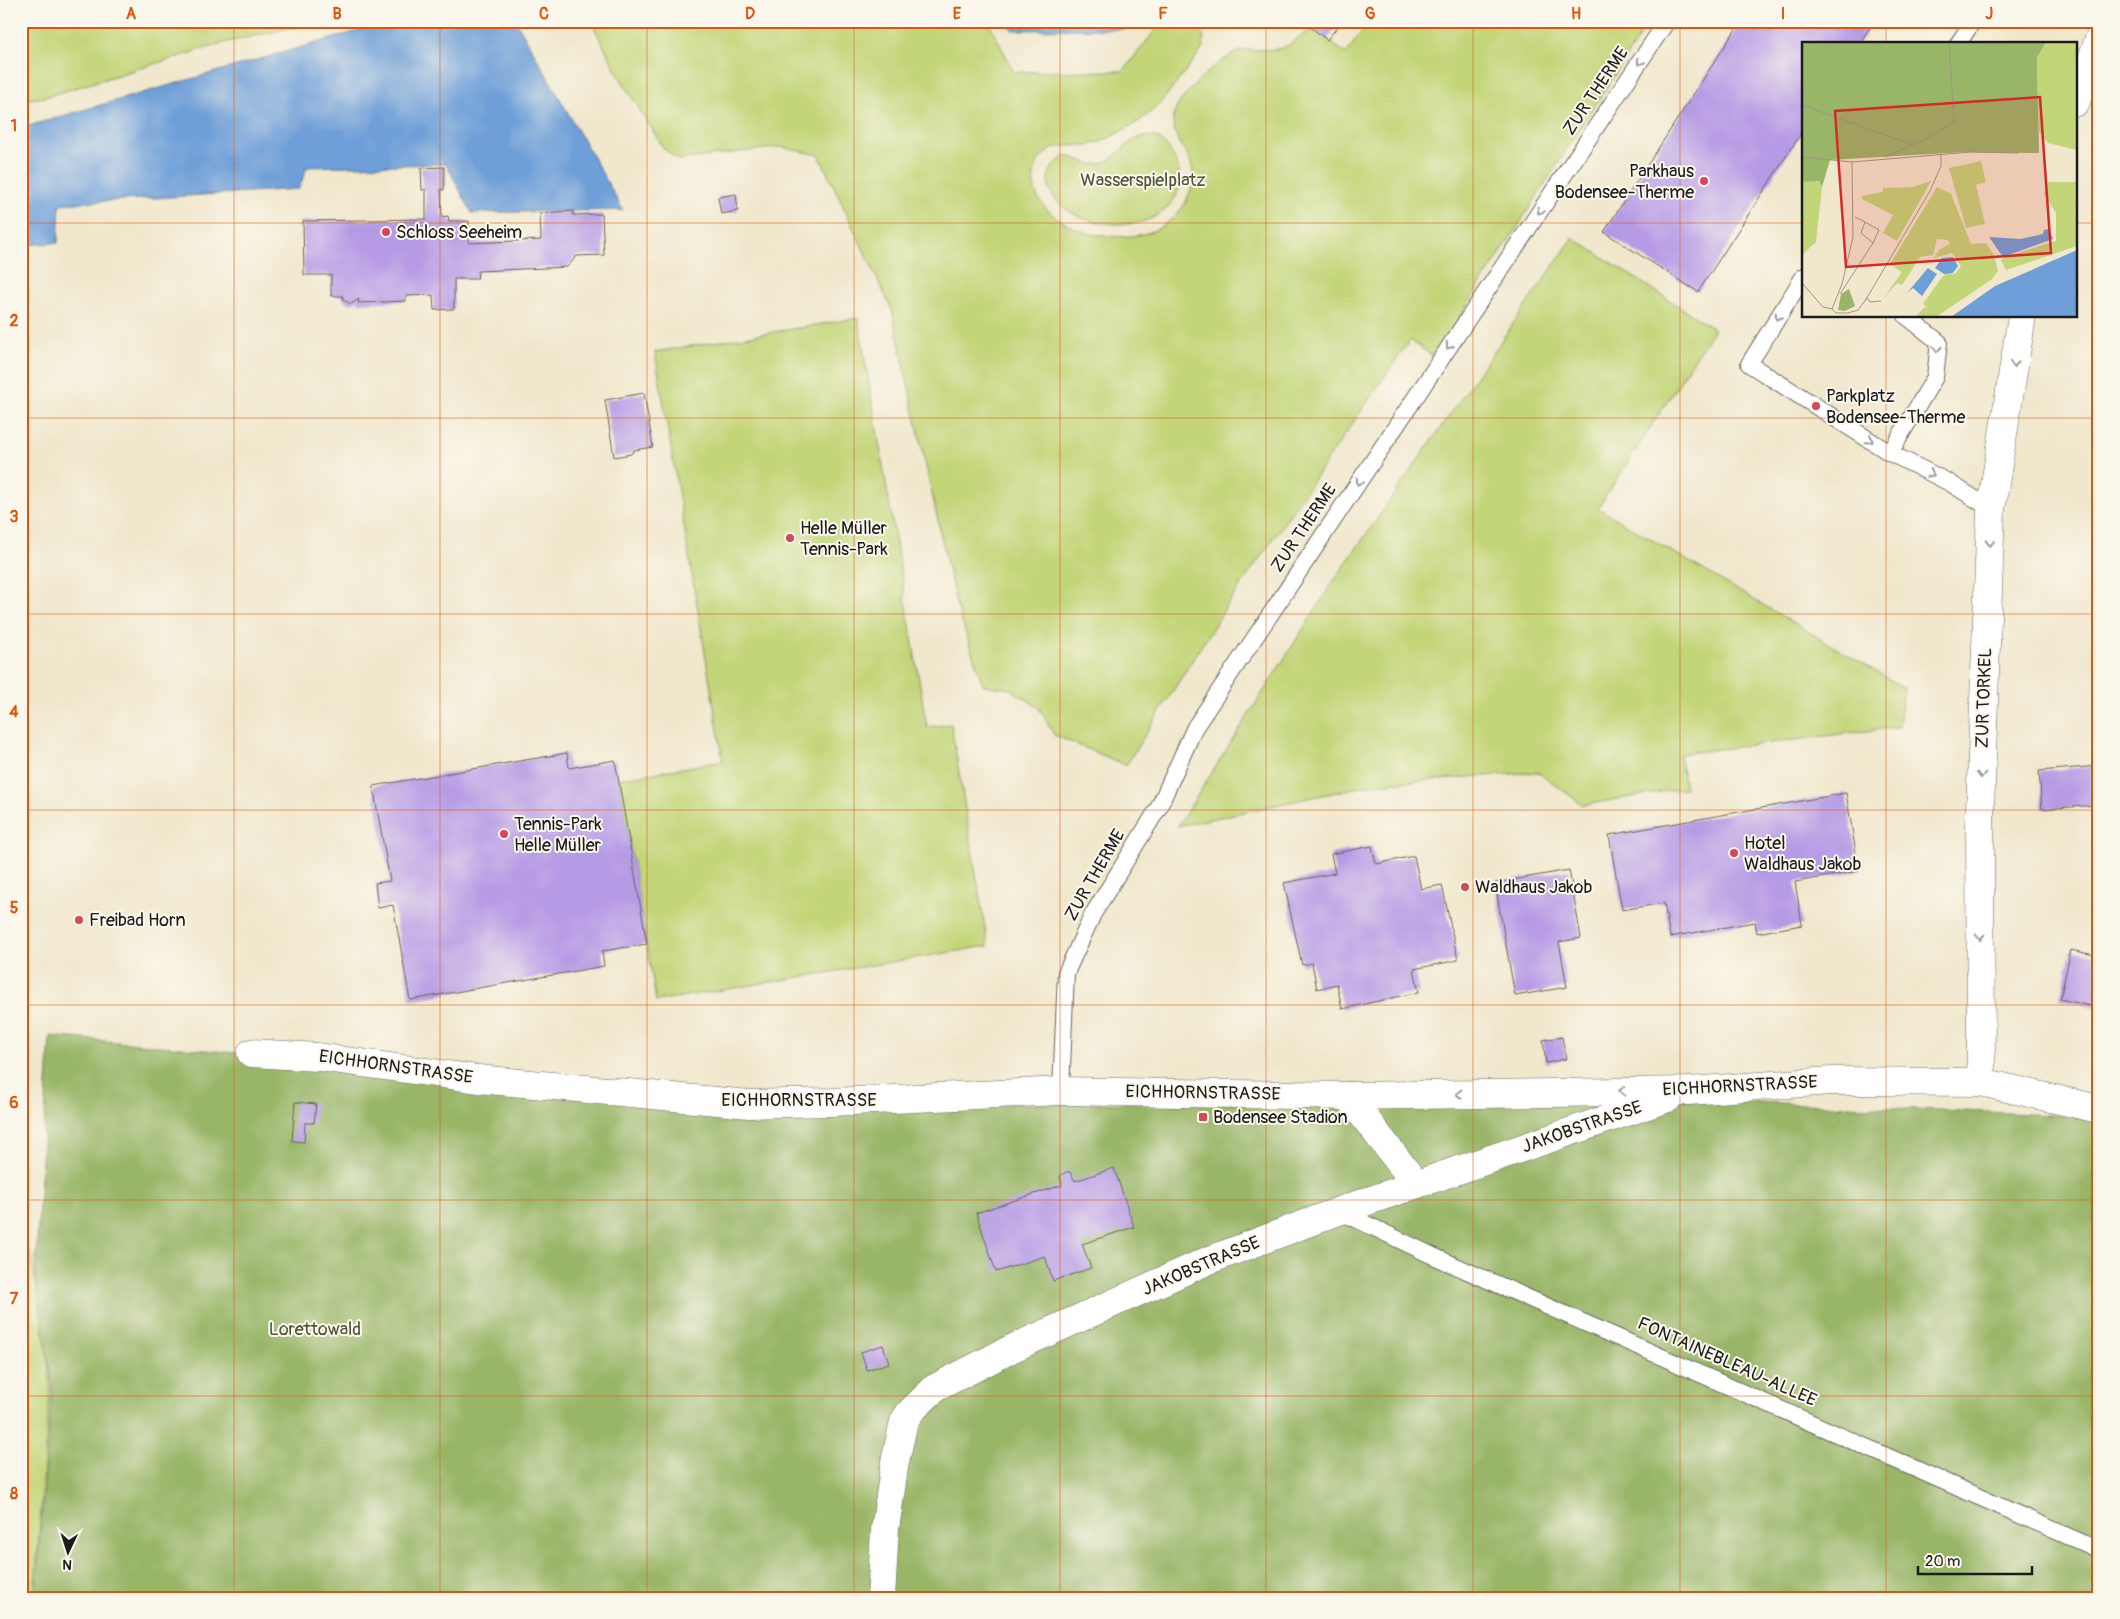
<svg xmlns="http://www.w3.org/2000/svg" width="2120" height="1619" font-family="Pangolin,sans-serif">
  <rect width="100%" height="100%" fill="#fbf7ec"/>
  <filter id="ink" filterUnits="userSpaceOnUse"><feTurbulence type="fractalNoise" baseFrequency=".02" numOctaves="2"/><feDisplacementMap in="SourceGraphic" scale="10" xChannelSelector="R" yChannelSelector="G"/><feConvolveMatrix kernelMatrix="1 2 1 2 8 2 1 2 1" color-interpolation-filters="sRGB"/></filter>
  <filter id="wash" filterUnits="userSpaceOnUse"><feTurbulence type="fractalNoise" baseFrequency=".0096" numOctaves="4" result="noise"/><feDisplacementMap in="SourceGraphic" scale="20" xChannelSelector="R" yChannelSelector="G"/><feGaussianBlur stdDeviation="1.12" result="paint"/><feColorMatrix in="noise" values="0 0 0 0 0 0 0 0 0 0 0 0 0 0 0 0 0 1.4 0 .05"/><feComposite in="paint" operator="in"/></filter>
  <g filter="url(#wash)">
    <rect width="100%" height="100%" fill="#f0e7cc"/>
    <g fill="#c2d578" stroke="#6f784a">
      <polygon points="21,21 321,21 227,42 45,97 21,100"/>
      <path d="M 591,21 L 988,21 L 1014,72 L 1123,71 L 1161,23 L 1191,21 C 1201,31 1208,37 1201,51 C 1186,69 1168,97 1151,112 C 1141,121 1127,128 1116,134 C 1108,139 1096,144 1087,145 C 1069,147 1053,142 1039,160 C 1036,164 1035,169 1034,174 C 1028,206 1071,232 1098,235 C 1114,237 1132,238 1147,233 C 1175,225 1197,196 1192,167 C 1188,148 1169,137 1174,114 C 1178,97 1224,54 1241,51 C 1254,48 1272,51 1282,48 C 1296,43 1297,34 1315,30 L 1346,54 L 1369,21 L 1649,21 L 1434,357 L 1410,340 L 1226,607 L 1126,765 L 1054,735 L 1039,708 L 1011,689 L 983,685 L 956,604 L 892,310 L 819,155 L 780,147 L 678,160 L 664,149 L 619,76 Z"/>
      <path d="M 1141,137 C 1145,137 1152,136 1156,137 C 1163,140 1168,148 1172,154 C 1188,181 1179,206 1150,219 C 1135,226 1112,225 1096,222 C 1064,216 1025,182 1065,156 C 1077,158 1088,165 1099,164 C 1115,162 1123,143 1141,137 Z"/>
      <polygon points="1573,238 1714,329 1598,508 1904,688 1899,727 1680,754 1685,788 1583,805 1538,772 1374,784 1178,826 1333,582"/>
      <polygon points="858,318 927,727 951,724 988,946 656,1001 619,779 723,761 655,352"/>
      <polygon points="21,1234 31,1256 45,1330 50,1388 34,1598 21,1598"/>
    </g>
    <polygon fill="#99b668" stroke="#5a6942" points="50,1036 812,1105 1712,1100 2099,1117 2099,1598 35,1598 52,1387 35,1273"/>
    <g fill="#6e9fd8" stroke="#455e7a">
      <polygon points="392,21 516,21 623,210 472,213 446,164 307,167 299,189 60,204 58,243 21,245 21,128"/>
      <polygon points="1008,21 1133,21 1127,29 1012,30"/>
    </g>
    <g id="blocks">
      <g fill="#b59ae5">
        <polygon points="1303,21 1342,21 1327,40"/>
        <polygon points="1741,21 1874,21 1859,44 1804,44 1804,129 1698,292 1604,232"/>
        <polygon points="444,167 444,190 441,189 442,217 448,216 449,221 469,221 469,243 541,240 540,213 573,211 573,215 602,214 604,255 577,256 567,267 478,271 477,279 454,279 454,309 434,310 433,295 406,296 406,301 358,303 359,299 351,304 343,300 343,296 331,296 331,275 304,275 303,221 426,219 426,190 422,190 421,168"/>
        <polygon points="736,194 738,211 721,214 718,197"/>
        <polygon points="644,393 653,447 634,450 631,454 614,457 605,400"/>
        <polygon points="567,753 569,768 615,760 647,944 602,951 604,966 410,1000 393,905 378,908 375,883 390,881 373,786"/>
        <polygon points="2099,766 2099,805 2042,809 2039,771"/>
        <polygon points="1846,793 1859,871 1795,882 1802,925 1757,933 1755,922 1670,937 1664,903 1622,910 1609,835"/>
        <polygon points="1372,846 1376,864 1414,856 1421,889 1442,885 1458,960 1414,969 1419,992 1342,1009 1337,984 1317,989 1312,963 1302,965 1284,883 1335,873 1331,854"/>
        <polygon points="1569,870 1581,938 1559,942 1567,987 1515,996 1495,883"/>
        <polygon points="2071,950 2099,956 2099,1008 2060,999"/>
        <polygon points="1562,1037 1566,1059 1546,1063 1543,1040"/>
        <polygon points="295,1102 316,1104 314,1123 305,1123 304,1142 292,1141"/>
        <polygon points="1114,1168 1134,1227 1082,1244 1091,1268 1053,1281 1045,1256 996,1272 976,1213 1062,1185 1060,1176 1066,1172 1070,1172 1075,1181"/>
        <polygon points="883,1345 889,1363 867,1370 861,1352"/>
      </g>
    </g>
  </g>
  <g filter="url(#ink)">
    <use href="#blocks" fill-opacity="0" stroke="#66635a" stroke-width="1"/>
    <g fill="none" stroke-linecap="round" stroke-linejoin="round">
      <g stroke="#66635a" stroke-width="18">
        <g id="service">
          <polyline points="1958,44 1973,21"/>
          <polyline points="1804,276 1749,364 1890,453"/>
          <polyline points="1906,316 1939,342 1935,377 1890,453 1950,483 1991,509"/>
          <polyline points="1061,1091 1066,973 1093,914 1159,807 1195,727 1667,21"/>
          <polyline points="1339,1211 1431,1255 2099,1550"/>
        </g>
      </g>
      <g stroke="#66635a" stroke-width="29">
        <g id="minor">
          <polyline points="2076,102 2099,39"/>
          <polyline points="251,1053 318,1057 478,1079 749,1104 833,1102 1061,1091 1348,1096 1688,1091 1831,1081 1981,1082 2099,1109"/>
          <polyline points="1981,1082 1980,811 1991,509 2022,316"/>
          <polyline points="1348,1096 1416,1184"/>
          <polyline points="881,1598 885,1529 895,1462 904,1421 911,1411 935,1388 1011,1349 1207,1261 1339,1211 1668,1098"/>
        </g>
      </g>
      <use href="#service" stroke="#fff" stroke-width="16"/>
      <use href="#minor" stroke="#fff" stroke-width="28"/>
    </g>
    <defs><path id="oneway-chevron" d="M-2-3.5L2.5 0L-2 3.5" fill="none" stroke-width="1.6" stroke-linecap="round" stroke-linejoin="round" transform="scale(1.25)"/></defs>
    <g stroke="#999">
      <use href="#oneway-chevron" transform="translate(1640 62) rotate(124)"/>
      <use href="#oneway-chevron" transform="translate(1540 211) rotate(124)"/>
      <use href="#oneway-chevron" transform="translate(1778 317) rotate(122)"/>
      <use href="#oneway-chevron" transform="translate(1449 346) rotate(124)"/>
      <use href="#oneway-chevron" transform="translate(1937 349) rotate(93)"/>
      <use href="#oneway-chevron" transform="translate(2014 364) rotate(99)"/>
      <use href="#oneway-chevron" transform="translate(1870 440) rotate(32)"/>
      <use href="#oneway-chevron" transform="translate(1931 474) rotate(27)"/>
      <use href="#oneway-chevron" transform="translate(1359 482) rotate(124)"/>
      <use href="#oneway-chevron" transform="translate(1990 543) rotate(92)"/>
      <use href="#oneway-chevron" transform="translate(1981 775) rotate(92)"/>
      <use href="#oneway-chevron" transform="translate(1980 937) rotate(90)"/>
      <use href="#oneway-chevron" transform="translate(1622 1091) rotate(179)"/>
      <use href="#oneway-chevron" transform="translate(1459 1094) rotate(179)"/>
    </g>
  </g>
  <path fill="none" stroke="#de560d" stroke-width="1" stroke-opacity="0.55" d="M 234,21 L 234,1598M 440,21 L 440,1598M 647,21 L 647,1598M 854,21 L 854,1598M 1060,21 L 1060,1598M 1266,21 L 1266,1598M 1473,21 L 1473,1598M 1680,21 L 1680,1598M 1886,21 L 1886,44M 21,223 L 1804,223M 2076,223 L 2099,223M 1886,316 L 1886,1598M 21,418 L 2099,418M 21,614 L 2099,614M 21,810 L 2099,810M 21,1005 L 2099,1005M 21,1200 L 2099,1200M 21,1396 L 2099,1396"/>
  <g fill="#d1495b" stroke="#fbf7ec" stroke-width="2">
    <circle cx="1704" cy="181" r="5"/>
    <circle cx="386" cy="232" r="5"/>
    <circle cx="1816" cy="406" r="5"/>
    <circle cx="790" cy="538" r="5"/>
    <circle cx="504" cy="834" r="5"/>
    <circle cx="1734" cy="853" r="5"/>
    <circle cx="1465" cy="887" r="5"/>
    <circle cx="79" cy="920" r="5"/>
    <rect x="1198" y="1112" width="10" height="10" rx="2.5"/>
  </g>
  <g text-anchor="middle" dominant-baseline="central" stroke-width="4" stroke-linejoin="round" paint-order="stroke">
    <g font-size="18" fill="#1c1c1c" stroke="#fbf7ec">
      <text transform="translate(1596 91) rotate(-56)">ZUR THERME</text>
      <text transform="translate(1304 528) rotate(-56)">ZUR THERME</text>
      <text transform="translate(1984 698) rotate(-88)">ZUR TORKEL</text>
      <text transform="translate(1095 875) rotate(-60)">ZUR THERME</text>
      <text transform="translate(396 1067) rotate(8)">EICHHORNSTRASSE</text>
      <text transform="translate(1740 1086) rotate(-3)">EICHHORNSTRASSE</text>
      <text transform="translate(1203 1093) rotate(1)">EICHHORNSTRASSE</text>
      <text x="799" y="1100">EICHHORNSTRASSE</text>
      <text transform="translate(1582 1127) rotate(-19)">JAKOBSTRASSE</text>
      <text transform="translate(1201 1266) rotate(-23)">JAKOBSTRASSE</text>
      <text transform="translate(1727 1362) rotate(24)">FONTAINEBLEAU-ALLEE</text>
    </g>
    <g font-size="18" fill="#1c1c1c" stroke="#fbf7ec" text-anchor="start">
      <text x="1694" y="171" text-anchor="end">Parkhaus<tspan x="1694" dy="21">Bodensee-Therme</tspan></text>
      <text x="396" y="232">Schloss Seeheim</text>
      <text x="1826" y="396">Parkplatz<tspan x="1826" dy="21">Bodensee-Therme</tspan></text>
      <text x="800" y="528">Helle Müller<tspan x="800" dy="21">Tennis-Park</tspan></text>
      <text x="514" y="824">Tennis-Park<tspan x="514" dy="21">Helle Müller</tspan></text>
      <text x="1744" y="843">Hotel<tspan x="1744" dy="21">Waldhaus Jakob</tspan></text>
      <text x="1475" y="887">Waldhaus Jakob</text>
      <text x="89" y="920">Freibad Horn</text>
      <text x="1213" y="1117">Bodensee Stadion</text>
    </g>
    <g font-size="18" fill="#4e5438" stroke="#fbf7ec">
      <text x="1143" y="180">Wasserspielplatz</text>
      <text x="315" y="1329">Lorettowald</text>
    </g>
  </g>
  <g transform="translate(1802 42)">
    <rect width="275" height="275" fill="#f0e7cc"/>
    <path d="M 244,0 L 275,0 L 275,108 L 246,101 L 237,90 L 235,16 ZM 179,119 L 184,140 L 174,143 L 183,182 L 164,186 L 147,126 ZM 0,137 L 3,140 L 17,139 L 20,145 L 14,200 L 0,213 ZM 129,139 L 95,199 L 81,191 L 91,173 L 60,157 L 60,154 L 81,150 L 81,146 L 111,145 ZM 246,140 L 275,140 L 275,204 L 204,228 L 199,218 L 203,215 L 254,199 L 254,171 L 242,152 ZM 135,145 L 149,152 L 169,202 L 184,201 L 192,213 L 196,229 L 190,237 L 134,275 L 113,275 L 123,265 L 126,266 L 121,262 L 138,238 L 144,231 L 153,232 L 159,224 L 150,211 L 132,216 L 137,208 L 148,202 L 146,198 L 135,197 L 131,213 L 118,215 L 100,243 L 95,241 L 81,257 L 100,230 L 88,222 Z" fill="#c2d578"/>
    <path d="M 0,0 L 244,0 L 235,16 L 237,111 L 163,110 L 28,118 L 20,145 L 17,139 L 3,140 L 0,137 ZM 47,247 L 53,264 L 43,269 L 36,268 L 39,252 Z" fill="#99b668"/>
    <path d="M 247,187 L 251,197 L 201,215 L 187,195 L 218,197 L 241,192 L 242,188 ZM 275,208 L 275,275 L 149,275 L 193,244 ZM 151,215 L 156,224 L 151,231 L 142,232 L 133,226 L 140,216 ZM 126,226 L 135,232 L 120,254 L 111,246 L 105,251 Z" fill="#6e9fd8"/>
    <path fill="none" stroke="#9b9686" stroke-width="1" d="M 0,63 L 111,103M 0,115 L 50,120 L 169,110 L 217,111M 83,115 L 124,97 L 152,80 L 147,0M 63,180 L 77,188 L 71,201M 0,241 L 21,265 L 30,267M 38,252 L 71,201 L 59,191 L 63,180 L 53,175M 63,259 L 128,149 L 139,124 L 139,113M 30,267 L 40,242 L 51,195 L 50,120M 30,267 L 34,271 L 46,271 L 56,268 L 65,256 L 68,260 L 79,259"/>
    <path fill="#d62828" fill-opacity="0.15" stroke="#d62828" stroke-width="2.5" d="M 238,55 L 249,211 L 44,225 L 33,69 Z"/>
    <rect width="275" height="275" fill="none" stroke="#1c1c1c" stroke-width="2.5"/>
  </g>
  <rect width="2120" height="1619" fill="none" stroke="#fbf7ec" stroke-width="55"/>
  <g transform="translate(68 1552) rotate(184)" stroke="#fbf7ec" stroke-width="4" paint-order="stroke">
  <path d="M0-4L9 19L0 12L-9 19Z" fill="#1c1c1c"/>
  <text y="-8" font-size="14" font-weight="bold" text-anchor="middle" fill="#1c1c1c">N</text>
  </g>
  <path d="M1918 1566v8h114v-8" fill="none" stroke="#1c1c1c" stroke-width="2.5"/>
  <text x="1925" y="1566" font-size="15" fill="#1c1c1c" stroke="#fbf7ec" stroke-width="4" paint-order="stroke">20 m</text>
  <rect x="28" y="28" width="2064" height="1564" fill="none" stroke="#de560d" stroke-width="2"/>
  <g font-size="16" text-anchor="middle" font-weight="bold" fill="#de560d">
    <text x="131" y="19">A</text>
    <text x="337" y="19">B</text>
    <text x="544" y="19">C</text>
    <text x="750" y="19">D</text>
    <text x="957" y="19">E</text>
    <text x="1163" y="19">F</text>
    <text x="1370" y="19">G</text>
    <text x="1576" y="19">H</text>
    <text x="1783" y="19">I</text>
    <text x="1989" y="19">J</text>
    <text x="14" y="131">1</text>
    <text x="14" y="326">2</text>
    <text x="14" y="522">3</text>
    <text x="14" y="717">4</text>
    <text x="14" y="913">5</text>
    <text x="14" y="1108">6</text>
    <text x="14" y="1304">7</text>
    <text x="14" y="1499">8</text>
  </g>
</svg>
